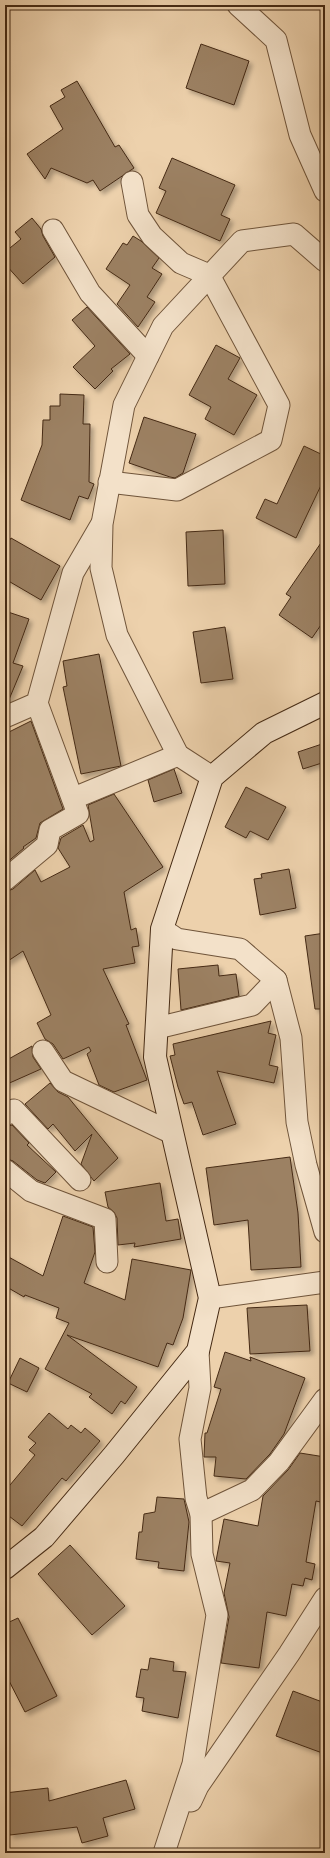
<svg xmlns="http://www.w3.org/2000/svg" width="330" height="1858" font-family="'Old Standard TT',serif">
  <defs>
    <filter id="shadow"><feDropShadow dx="3.5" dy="3.5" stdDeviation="2" flood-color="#0004"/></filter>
  </defs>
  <rect width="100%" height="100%" fill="#edd1ac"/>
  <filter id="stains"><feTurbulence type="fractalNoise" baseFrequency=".005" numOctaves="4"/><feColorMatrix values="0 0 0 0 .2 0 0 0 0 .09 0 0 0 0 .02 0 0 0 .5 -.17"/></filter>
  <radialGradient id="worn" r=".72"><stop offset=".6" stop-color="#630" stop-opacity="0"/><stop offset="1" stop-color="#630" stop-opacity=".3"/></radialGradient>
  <g fill="#9c8163" stroke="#452a14" filter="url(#shadow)">
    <polygon points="201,44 249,61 234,105 186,88"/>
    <polygon points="77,81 115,147 119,145 134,168 100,191 93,180 87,183 51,168 45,179 27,154 63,129 50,106 65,97 61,90"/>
    <polygon points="172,158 235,185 221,215 230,219 220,241 156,213 166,191 159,188"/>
    <polygon points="32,218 41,229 43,236 55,257 23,284 5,264 5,252 21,239 15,232"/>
    <polygon points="133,236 141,241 159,258 152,268 162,274 147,297 155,302 138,327 117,304 130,285 106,269 123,243 127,245"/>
    <polygon points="87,307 130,354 111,369 113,371 95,389 73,367 95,346 72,320"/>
    <polygon points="216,345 240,358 228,379 257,395 234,435 205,419 211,407 189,395"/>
    <polygon points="60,394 84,395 83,424 90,424 89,482 94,484 88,499 79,496 70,520 21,500 42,445 43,420 50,420 50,406 60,406"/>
    <polygon points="144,417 196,434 183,473 175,478 170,477 129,463"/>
    <polygon points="304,446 325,456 325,477 296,538 256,518 265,499 277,504"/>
    <polygon points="223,530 225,584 188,586 186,532"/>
    <polygon points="325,537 325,619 312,638 279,615 291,597 286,594"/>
    <polygon points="11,538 60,566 41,600 5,579 5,548"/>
    <polygon points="5,611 29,619 13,663 23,666 8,702 5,704"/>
    <polygon points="225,627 233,679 201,683 193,632"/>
    <polygon points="99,654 121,766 81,774 63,687 67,686 63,661"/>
    <polygon points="31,721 63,809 40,823 36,838 23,847 24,848 5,864 5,734"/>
    <polygon points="325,743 325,762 303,769 298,752"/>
    <polygon points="174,769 182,793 154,802 148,780"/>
    <polygon points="246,787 286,807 268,840 250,831 246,838 225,827"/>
    <polygon points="114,794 163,867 124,892 131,930 136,928 139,946 132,947 135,963 103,969 129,1024 126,1025 147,1080 114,1092 99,1085 87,1054 91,1051 89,1047 63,1059 53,1044 45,1039 37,1023 51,1015 23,951 5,963 5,892 13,889 35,870 41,882 70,867 58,848 61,838 83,825 90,842 94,840 88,805"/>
    <polygon points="289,869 296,908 260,915 254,879 262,878 261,874"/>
    <polygon points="325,933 325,1009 315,1009 305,936"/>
    <polygon points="218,965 219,976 236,974 239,996 181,1010 178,969"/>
    <polygon points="271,1021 268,1033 276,1035 269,1065 278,1067 274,1083 217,1071 236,1124 203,1135 192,1102 184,1104 178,1087 170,1056 175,1055 173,1044"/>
    <polygon points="32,1046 33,1057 41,1069 5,1085 5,1061"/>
    <polygon points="50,1083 58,1092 68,1097 118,1158 94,1181 81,1164 92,1134 75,1151 53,1124 48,1129 25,1104"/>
    <polygon points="12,1125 29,1143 27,1145 56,1172 45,1183 37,1180 13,1161 5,1158 5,1127"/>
    <polygon points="290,1157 298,1213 301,1267 251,1270 248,1220 214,1225 206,1168"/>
    <polygon points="160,1183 166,1221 178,1219 181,1239 134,1247 135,1243 118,1245 117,1218 114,1212 108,1207 105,1192"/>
    <polygon points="63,1216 93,1227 95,1252 84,1283 125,1300 132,1259 191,1270 183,1318 173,1345 167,1343 158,1367 67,1335 137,1387 125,1404 121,1401 112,1414 89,1397 92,1394 45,1369 69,1323 56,1318 59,1308 25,1295 24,1297 5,1286 5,1255 43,1276"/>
    <polygon points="307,1305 310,1351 250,1354 247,1308"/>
    <polygon points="225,1352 251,1361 250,1357 305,1378 284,1434 270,1454 246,1479 214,1476 216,1457 204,1457 205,1433 207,1433 221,1389 214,1387"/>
    <polygon points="20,1358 39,1368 27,1392 8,1383"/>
    <polygon points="49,1413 68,1429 71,1425 81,1433 85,1428 100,1441 66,1481 62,1478 22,1526 5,1513 5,1491 35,1455 29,1450 36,1443 28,1437"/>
    <polygon points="300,1453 325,1457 325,1503 316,1501 306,1562 315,1564 312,1580 305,1578 303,1586 292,1584 286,1616 267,1612 259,1668 221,1663 229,1617 224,1593 230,1563 216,1561 224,1519 258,1526 263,1496 288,1470"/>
    <polygon points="157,1497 184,1499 189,1522 184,1571 158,1568 159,1562 136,1559 139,1532 142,1532 144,1514 155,1512"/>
    <polygon points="70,1545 125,1606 92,1635 38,1574"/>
    <polygon points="18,1618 57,1696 25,1712 5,1673 5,1624"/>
    <polygon points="150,1658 174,1662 173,1671 186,1672 178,1718 142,1711 144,1698 136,1697 141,1669 148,1670"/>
    <polygon points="293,1691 325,1703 325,1754 276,1736"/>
    <polygon points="126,1780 135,1809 103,1818 108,1836 82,1843 77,1827 10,1835 8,1826 5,1826 5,1793 48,1788 49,1801"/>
  </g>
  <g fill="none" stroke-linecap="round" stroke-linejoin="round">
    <g stroke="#6f543a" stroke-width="23">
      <g id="street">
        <polyline points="238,5 276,40 300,135 325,191"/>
        <polyline points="53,230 90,293 148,356"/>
        <polyline points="109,482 177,490 271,440 279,405 209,275 181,263 152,236 138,215 132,182"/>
        <polyline points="5,717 37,703 73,573 101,525"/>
        <polyline points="212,777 178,755 117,635 101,568 102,524 124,405 163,326 242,241 294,234 325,261"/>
        <polyline points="74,798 178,755"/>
        <polyline points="5,880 47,845 50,830 78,814 37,703"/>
        <polyline points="162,929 177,939 240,949 276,980 291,1038 297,1122 306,1165 325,1232"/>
        <polyline points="157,1028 252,1005 276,980"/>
        <polyline points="43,1051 63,1081 172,1133"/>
        <polyline points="5,1115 14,1110 80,1180"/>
        <polyline points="5,1170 31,1191 105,1219 107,1262"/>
        <polyline points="210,1298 325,1282"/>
        <polyline points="201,1514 252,1490 279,1462 325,1399"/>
        <polyline points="191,1801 198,1786 289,1654 325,1598"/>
        <polyline points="164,1853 193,1764 217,1615 202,1554 201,1514 196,1498 190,1439 200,1388 198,1351"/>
      </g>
    </g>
    <g stroke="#452a14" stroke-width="24">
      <polyline id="secondary" points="5,1568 44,1537 114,1455 198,1351 210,1298 155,1057 162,929 212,777 264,733 325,703"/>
    </g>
    <use href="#street" stroke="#f3e1c9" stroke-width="21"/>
    <use href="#secondary" stroke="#f3e1c9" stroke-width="22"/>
  </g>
  <rect width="330" height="1858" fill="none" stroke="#edd1ac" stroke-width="20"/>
  <rect x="6" y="6" width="318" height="1846" fill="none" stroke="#452a14" stroke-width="2"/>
  <rect x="10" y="10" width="310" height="1838" fill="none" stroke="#452a14"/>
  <rect width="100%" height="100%" filter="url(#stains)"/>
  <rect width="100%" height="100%" fill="url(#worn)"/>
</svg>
